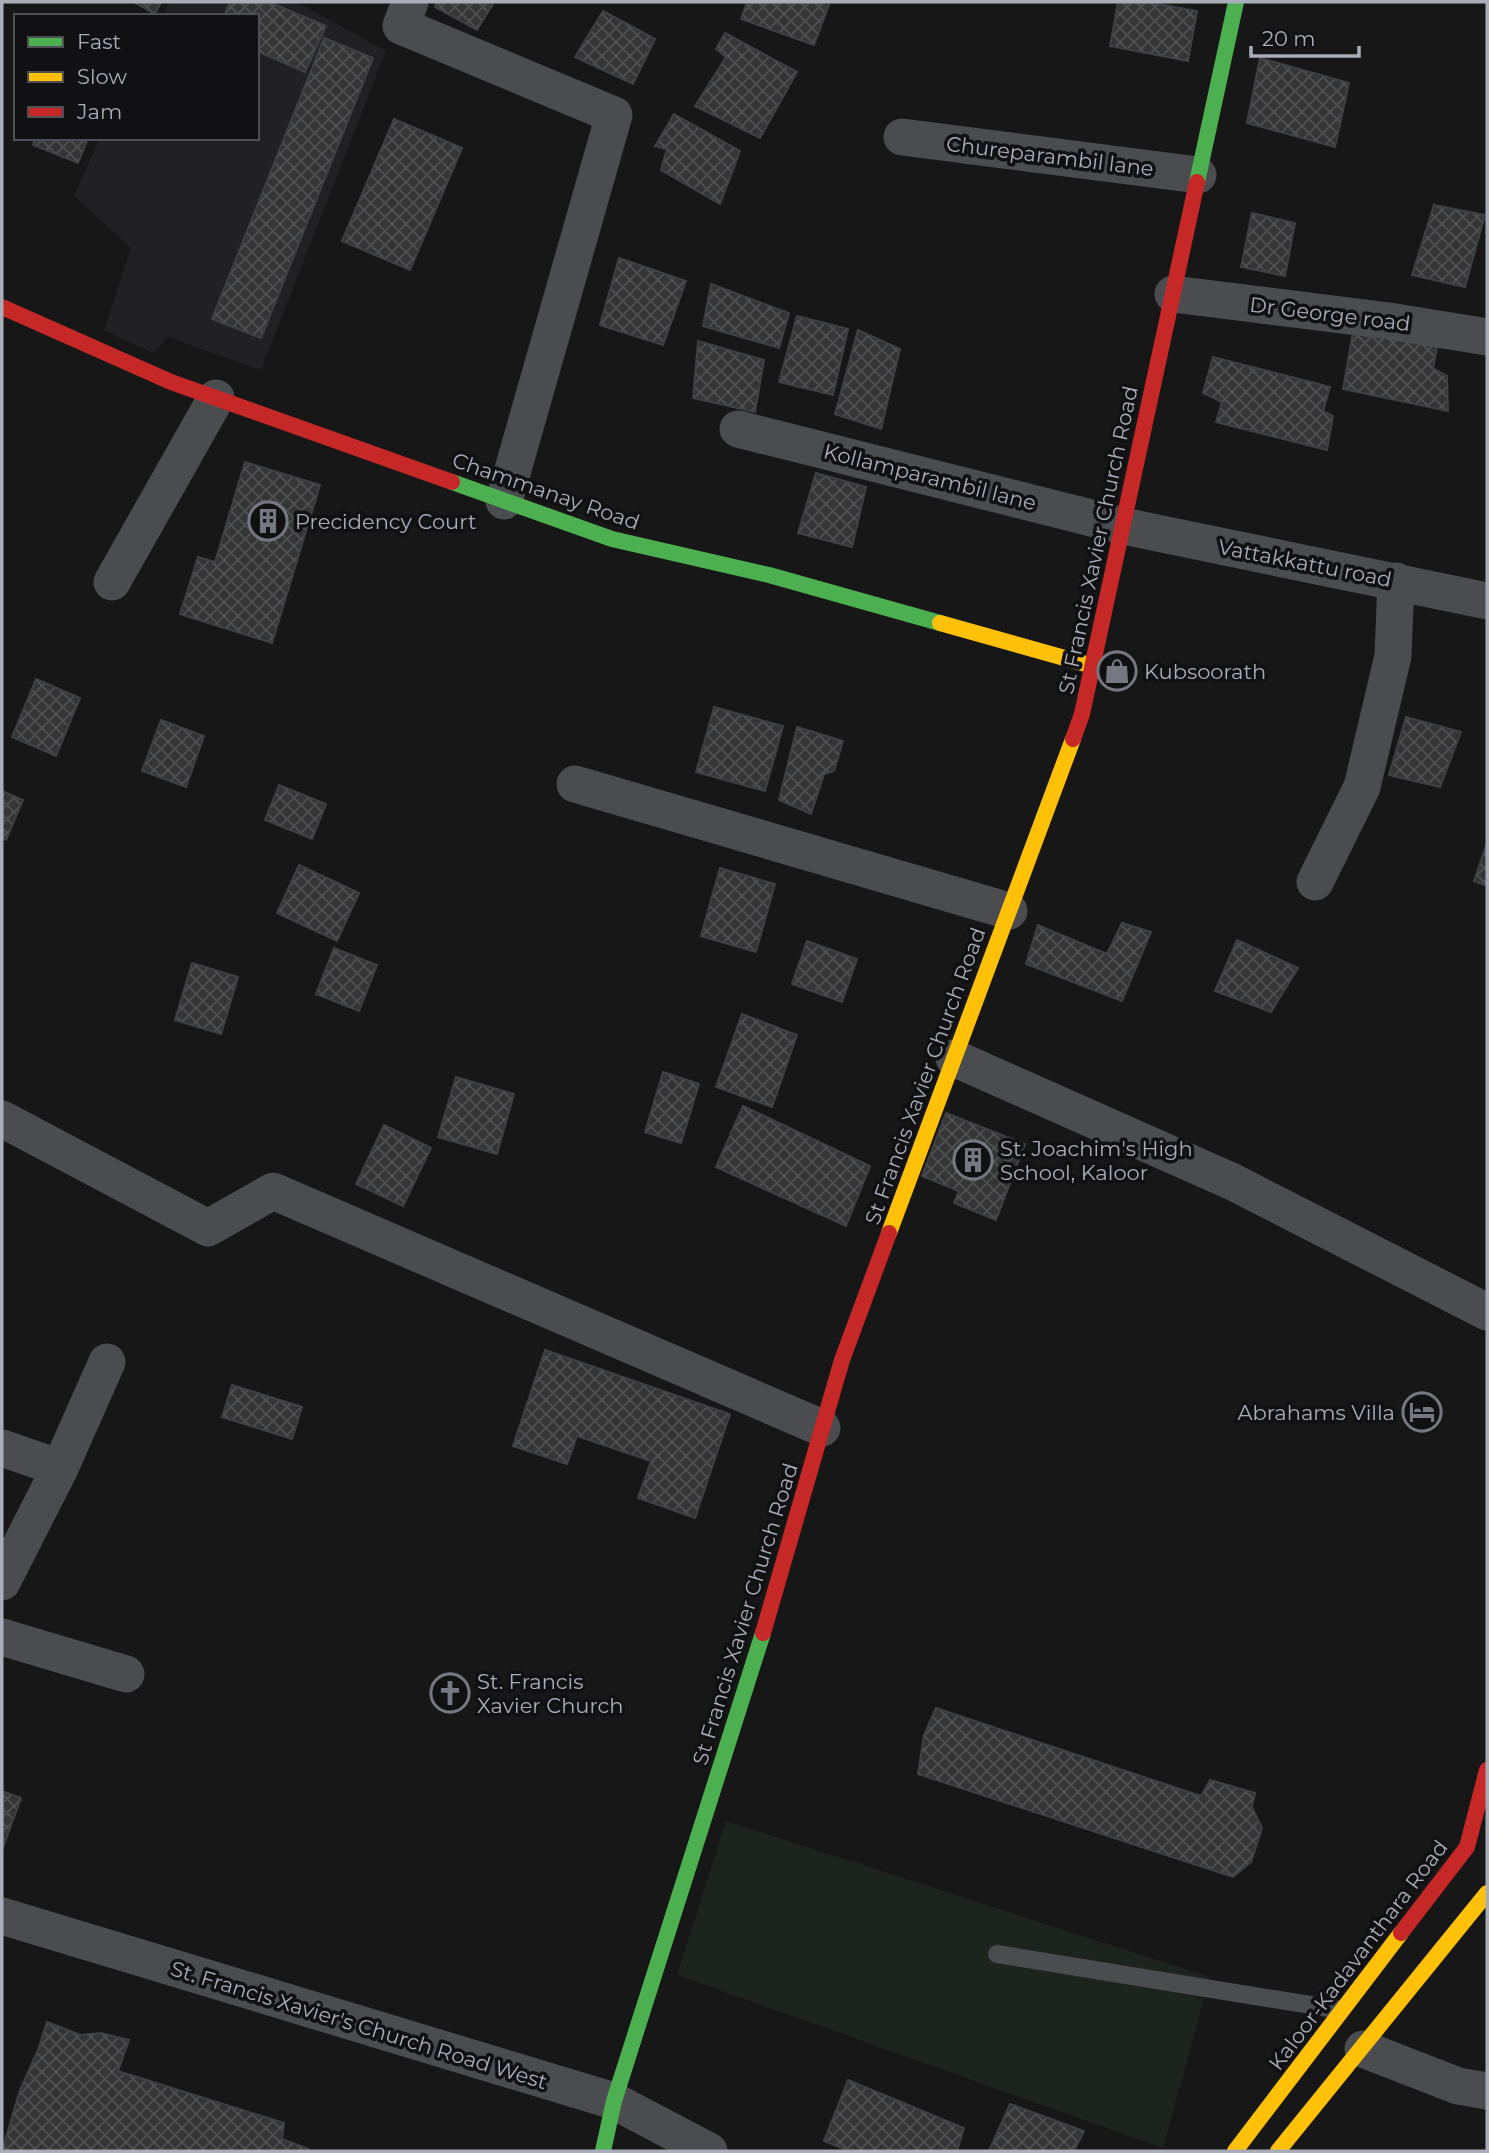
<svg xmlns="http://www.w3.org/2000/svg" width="1489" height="2153" font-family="Montserrat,sans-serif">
  <defs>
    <pattern id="building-cross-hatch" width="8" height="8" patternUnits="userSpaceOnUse" patternTransform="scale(1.75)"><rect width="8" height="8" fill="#353536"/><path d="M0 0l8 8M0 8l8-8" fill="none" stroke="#4f5051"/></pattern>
  </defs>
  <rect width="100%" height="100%" fill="#171717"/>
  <polygon fill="#212123" points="170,2 297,2 386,51 261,370 168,337 153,353 104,330 131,248 74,196 100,138 257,138 257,16 162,16"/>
  <polygon fill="#1d241e" points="726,1821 1210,1977 1163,2148 677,1975"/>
  <g fill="url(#building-cross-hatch)" stroke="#3f4043" stroke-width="2">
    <polygon points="134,2 161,2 155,14"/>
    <polygon points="230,2 269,2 326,26 305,72 257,51 257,16 224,16"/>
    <polygon points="436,2 494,2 477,30 435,7"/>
    <polygon points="747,2 830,2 814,45 741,19"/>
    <polygon points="1118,2 1147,2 1197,11 1188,61 1110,46"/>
    <polygon points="603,11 655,39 633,84 575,57"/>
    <polygon points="725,33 797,72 760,138 695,106 726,57 716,49"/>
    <polygon points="324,38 373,58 261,338 212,319"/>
    <polygon points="1260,58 1349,83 1335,147 1247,123"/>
    <polygon points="674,114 740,151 720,204 661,170 667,149 655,146"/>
    <polygon points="394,119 462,148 410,270 342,241"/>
    <polygon points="35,138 88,138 78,163 33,145"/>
    <polygon points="1434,205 1485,215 1465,287 1412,275"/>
    <polygon points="1252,213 1295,223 1285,276 1241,267"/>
    <polygon points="619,258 686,281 663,345 600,325"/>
    <polygon points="711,284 789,313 779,348 703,326"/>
    <polygon points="797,316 848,329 833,395 779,382"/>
    <polygon points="1354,326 1438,342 1433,368 1447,376 1448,411 1343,389"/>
    <polygon points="858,330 900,349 881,429 835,414"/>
    <polygon points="698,341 764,360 755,412 693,398"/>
    <polygon points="1213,357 1330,387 1323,411 1333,416 1327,450 1216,422 1222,402 1203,393"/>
    <polygon points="245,462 320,485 272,643 180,614 198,557 215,562"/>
    <polygon points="816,473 866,487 852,547 798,533"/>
    <polygon points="36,679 80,698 56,756 12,737"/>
    <polygon points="714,707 783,726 765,791 696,772"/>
    <polygon points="1406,717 1461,732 1440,787 1389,775"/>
    <polygon points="161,720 204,736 186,787 142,771"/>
    <polygon points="797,727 843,741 834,771 824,774 811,814 779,800"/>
    <polygon points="279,785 326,804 312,839 265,820"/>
    <polygon points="2,791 23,800 6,840 2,838"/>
    <polygon points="1487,843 1487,886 1474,881"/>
    <polygon points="299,865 359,893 337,941 277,913"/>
    <polygon points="720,868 775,884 756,952 701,936"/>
    <polygon points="1122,923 1151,932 1122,1001 1026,964 1038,925 1107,954"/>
    <polygon points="1237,940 1298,968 1271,1012 1215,991"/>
    <polygon points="807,941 857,959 842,1002 792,984"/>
    <polygon points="334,948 377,965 359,1011 316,994"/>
    <polygon points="192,963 238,977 221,1034 175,1020"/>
    <polygon points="742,1014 797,1035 772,1107 716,1087"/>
    <polygon points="663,1072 699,1084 681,1143 645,1132"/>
    <polygon points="456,1077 514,1094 497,1154 438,1137"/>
    <polygon points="743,1106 870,1166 846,1226 716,1167"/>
    <polygon points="946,1113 1025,1144 996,1220 954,1203 959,1191 922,1176"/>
    <polygon points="384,1125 431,1148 403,1206 356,1184"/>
    <polygon points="545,1350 730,1414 695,1518 638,1498 651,1461 577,1436 567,1464 513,1446"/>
    <polygon points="232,1385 302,1407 292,1439 222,1417"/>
    <polygon points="936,1708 1201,1796 1210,1780 1255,1793 1252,1807 1262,1828 1251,1862 1233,1877 918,1774 924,1735"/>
    <polygon points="2,1791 21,1798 2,1850"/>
    <polygon points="47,2022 81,2035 101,2033 129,2040 118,2071 284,2123 282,2139 309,2149 310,2151 2,2151 20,2090 38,2050"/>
    <polygon points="848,2080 964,2128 957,2151 849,2151 824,2141"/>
    <polygon points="1010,2104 1084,2131 1074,2151 989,2151"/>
  </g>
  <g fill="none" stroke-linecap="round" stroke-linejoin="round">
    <polyline stroke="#4b4c50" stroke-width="18" points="997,1954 1341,2010"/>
    <g stroke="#4b4c50" stroke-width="37">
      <polyline points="410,2 401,26 614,115 504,501"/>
      <polyline points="902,137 1198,175"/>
      <polyline points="1173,294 1389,321 1487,337"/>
      <polyline points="738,429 1123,526 1487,601"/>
      <polyline points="112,582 216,398"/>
      <polyline points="575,784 1009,911"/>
      <polyline points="1315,882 1362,787 1393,656 1396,581"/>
      <polyline points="954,1058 1233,1182 1487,1312"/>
      <polyline points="2,1119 208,1228 273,1191 822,1428"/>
      <polyline points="2,1448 60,1468"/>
      <polyline points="2,1582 60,1468 107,1362"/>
      <polyline points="2,1637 126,1674"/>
      <polyline points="2,1916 614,2101 709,2151"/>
      <polyline points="1363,2049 1458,2086 1487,2091"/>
    </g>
    <g stroke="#4caf50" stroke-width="16">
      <polyline points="1197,182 1236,2"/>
      <polyline points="452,482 612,539 769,575 940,623"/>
      <polyline points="603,2151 614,2101 763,1633"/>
    </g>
    <g stroke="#ffc107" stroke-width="16">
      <polyline points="940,623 1093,666"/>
      <polyline points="889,1233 1073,739"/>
      <polyline points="1235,2151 1401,1933"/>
      <polyline points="1278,2151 1487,1893"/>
    </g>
    <g stroke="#c62828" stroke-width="16">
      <polyline points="2,307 171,382 452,482"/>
      <polyline points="1073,739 1082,714 1197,182"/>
      <polyline points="763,1633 842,1360 889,1233"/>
      <polyline points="1401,1933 1467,1847 1487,1770"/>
    </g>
  </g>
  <defs>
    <g id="building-ring" transform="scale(2.0125)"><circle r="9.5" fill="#111113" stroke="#757880" stroke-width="1.5"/><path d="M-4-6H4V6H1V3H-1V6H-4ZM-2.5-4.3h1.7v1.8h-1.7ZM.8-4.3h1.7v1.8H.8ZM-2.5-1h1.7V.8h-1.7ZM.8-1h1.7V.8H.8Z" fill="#757880"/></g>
    <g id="shop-ring" transform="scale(2.0125)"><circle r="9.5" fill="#111113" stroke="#757880" stroke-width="1.5"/><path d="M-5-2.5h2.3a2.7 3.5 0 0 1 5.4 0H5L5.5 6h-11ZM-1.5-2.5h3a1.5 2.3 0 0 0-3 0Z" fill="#757880"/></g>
    <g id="hotel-ring" transform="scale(2.0125)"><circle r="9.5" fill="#111113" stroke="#757880" stroke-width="1.5"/><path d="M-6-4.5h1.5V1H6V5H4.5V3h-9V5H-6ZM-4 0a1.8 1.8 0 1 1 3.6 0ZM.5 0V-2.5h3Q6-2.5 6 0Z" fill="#757880"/></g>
    <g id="church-ring" transform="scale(2.0125)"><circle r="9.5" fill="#111113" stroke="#757880" stroke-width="1.5"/><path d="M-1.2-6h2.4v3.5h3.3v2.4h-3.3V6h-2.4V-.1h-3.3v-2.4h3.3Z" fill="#757880"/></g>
  </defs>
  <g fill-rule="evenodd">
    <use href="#building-ring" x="268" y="521"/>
    <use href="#shop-ring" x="1117" y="671"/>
    <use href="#building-ring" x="973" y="1160"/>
    <use href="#hotel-ring" x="1422" y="1412"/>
    <use href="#church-ring" x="450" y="1693"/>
  </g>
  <g text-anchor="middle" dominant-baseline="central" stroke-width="7" stroke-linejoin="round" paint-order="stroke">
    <g font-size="21" fill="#a8adb8" stroke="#111113">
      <text transform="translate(1050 156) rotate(7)">Chureparambil lane</text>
      <text transform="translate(1330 314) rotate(7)">Dr George road</text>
      <text transform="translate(930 477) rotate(14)">Kollamparambil lane</text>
      <text transform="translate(546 491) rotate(19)">Chammanay Road</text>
      <text transform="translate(1098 540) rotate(-78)">St Francis Xavier Church Road</text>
      <text transform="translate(1305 563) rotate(11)">Vattakkattu road</text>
      <text transform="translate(925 1076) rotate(-70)">St Francis Xavier Church Road</text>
      <text transform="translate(745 1614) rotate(-73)">St Francis Xavier Church Road</text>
      <text transform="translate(1358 1955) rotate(-53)">Kaloor-Kadavanthara Road</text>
      <text transform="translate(359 2025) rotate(17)">St. Francis Xavier's Church Road West</text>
    </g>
    <g font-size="21" fill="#a8adb8" stroke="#111113" text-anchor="start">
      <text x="295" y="521">Precidency Court</text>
      <text x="1144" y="671">Kubsoorath</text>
      <text x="1000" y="1148">St. Joachim's High<tspan x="1000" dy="24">School, Kaloor</tspan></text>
      <text x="1395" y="1412" text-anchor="end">Abrahams Villa</text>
      <text x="477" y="1681">St. Francis<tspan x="477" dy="24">Xavier Church</tspan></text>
    </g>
  </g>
  <rect width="1489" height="2153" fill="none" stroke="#a8adb8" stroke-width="7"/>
  <rect x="14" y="14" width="245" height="126" fill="#111113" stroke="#4d4f55" stroke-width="2"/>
  <rect x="28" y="37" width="35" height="10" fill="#4caf50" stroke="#4d4f55" stroke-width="2"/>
  <text x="77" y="49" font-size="21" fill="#a8adb8">Fast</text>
  <rect x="28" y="72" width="35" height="10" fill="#ffc107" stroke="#4d4f55" stroke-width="2"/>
  <text x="77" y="84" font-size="21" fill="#a8adb8">Slow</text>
  <rect x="28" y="107" width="35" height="10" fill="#c62828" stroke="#4d4f55" stroke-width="2"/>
  <text x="77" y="119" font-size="21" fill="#a8adb8">Jam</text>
  <path d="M1251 46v10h108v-10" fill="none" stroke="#a8adb8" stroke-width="3.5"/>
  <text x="1262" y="46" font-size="21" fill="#a8adb8" stroke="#111113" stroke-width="5" paint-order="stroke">20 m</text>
</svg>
